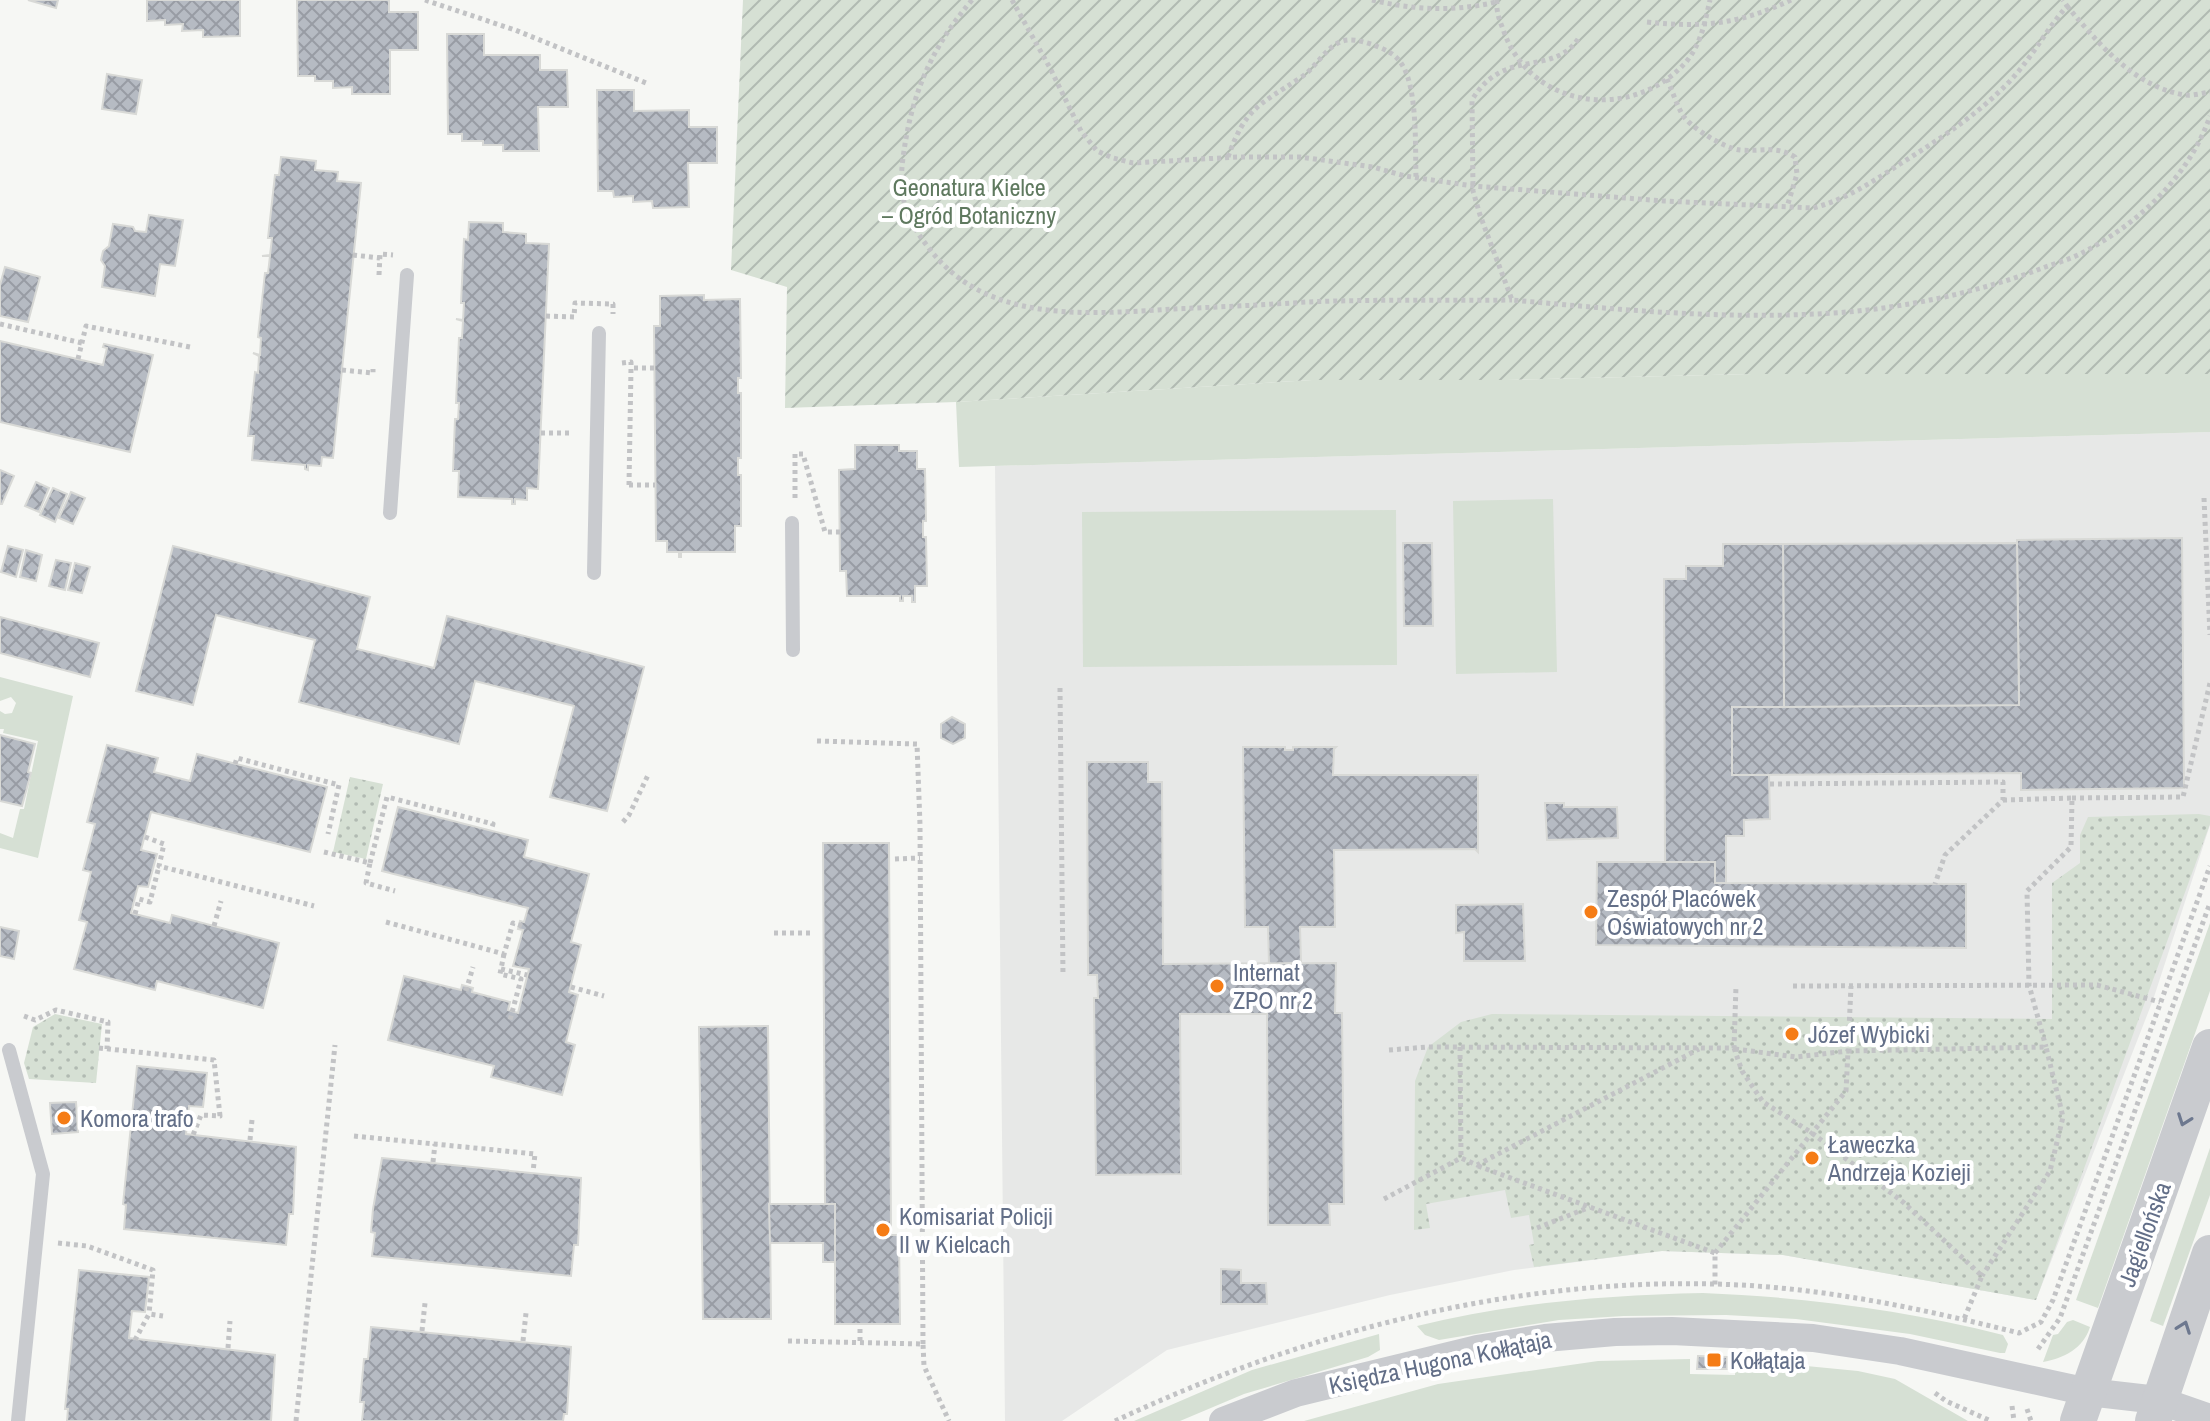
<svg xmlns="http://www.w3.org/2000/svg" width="2210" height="1421" font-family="'Archivo Narrow',sans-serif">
  <defs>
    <pattern id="park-dots" width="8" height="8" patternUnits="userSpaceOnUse" patternTransform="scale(2)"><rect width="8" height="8" fill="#d6e0d4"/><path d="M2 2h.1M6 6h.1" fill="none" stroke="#b1bab2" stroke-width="1.8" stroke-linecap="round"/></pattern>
    <pattern id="garden-furrows" width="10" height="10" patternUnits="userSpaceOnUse" patternTransform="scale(2)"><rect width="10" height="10" fill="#d6e0d4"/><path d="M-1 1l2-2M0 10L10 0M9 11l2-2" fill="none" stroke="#b1bab2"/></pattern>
    <pattern id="building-cross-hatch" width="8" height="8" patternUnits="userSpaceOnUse" patternTransform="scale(2)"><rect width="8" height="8" fill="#b6bbc3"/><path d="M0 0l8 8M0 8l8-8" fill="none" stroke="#989ca4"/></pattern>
  </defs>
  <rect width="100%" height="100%" fill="#f6f7f4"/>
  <polygon fill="#e7e8e7" points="2210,432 2210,825 2153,1000 2036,1300 1783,1255 1662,1251 1514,1270 1390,1295 1167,1350 1062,1421 1005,1421 995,466"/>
  <g fill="#d6e0d4">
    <polygon points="1752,374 2210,374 2210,432 959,467 956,402 1312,380 1507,380"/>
    <polygon points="1553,499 1557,672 1456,674 1453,501"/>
    <polygon points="1396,510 1397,665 1083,667 1082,512"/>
    <polygon points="0,677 73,696 38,858 0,848 0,833 13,838 20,809 24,809 38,741 3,733 4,729 0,729 0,711 5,714 12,713 16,703 11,697 0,701"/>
    <polygon points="2210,923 2210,991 2098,1308 2076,1300"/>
    <polygon points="2210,1148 2210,1195 2163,1326 2150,1321"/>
    <path d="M 1703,1293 C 1803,1297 1906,1310 2003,1335 L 2008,1344 L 2005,1353 L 2000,1353 L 1910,1334 L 1796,1319 L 1726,1315 L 1624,1316 L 1559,1320 L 1439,1340 L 1425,1335 L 1417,1326 C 1511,1303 1606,1295 1703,1293 Z"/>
    <path d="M 2073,1320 L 2090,1327 C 2083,1349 2064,1358 2043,1362 L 2053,1335 L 2058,1334 L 2067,1322 Z"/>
    <polygon points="1379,1334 1380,1350 1368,1357 1244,1394 1180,1421 1134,1421 1252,1370"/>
    <polygon points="1690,1359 1690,1374 1735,1375 1736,1359 1858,1371 1895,1379 1968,1421 1304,1421 1438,1384 1598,1361"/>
  </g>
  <g fill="url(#park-dots)">
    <polygon points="350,777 383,784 366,859 333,852"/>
    <polygon points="2199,814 2210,816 2210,824 2036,1300 1783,1255 1662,1251 1534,1267 1529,1245 1534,1244 1529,1215 1511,1218 1505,1190 1426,1204 1430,1228 1414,1230 1415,1081 1428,1047 1461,1022 1492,1014 2052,1019 2052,883 2080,863 2080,835 2088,817"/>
    <polygon points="55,1014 102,1024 96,1083 29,1079 24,1063 33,1027"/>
  </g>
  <polygon fill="url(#garden-furrows)" points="743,0 2210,0 2210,374 1752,374 1507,380 1312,380 956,402 785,408 787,287 731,270"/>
  <g fill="url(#building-cross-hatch)" stroke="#d8d9d6" stroke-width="2">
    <polygon points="28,0 58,0 56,8"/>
    <polygon points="147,0 240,0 240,36 203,37 203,30 182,31 183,24 165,25 165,20 147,21"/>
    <polygon points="297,0 389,0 389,12 418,12 418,50 390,50 390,94 352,94 352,87 333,88 333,81 315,81 315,76 298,76"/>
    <polygon points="447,34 484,34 484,55 540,55 540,70 567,70 568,107 538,107 539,151 503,151 503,145 483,145 483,141 462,141 462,134 448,134"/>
    <polygon points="107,74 142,80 136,114 102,109"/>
    <polygon points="597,90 634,90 634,111 689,110 689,127 717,127 717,163 688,163 689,207 653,208 652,201 633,202 633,196 614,197 613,191 598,191"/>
    <polygon points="281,157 316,161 315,170 338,172 337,181 361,183 333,458 322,457 321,466 308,465 308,470 305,469 305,465 252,460 254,436 248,436 255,372 258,373 259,356 253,353 260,355 261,338 258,337 265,273 268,273 270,256 262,256 270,255 272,238 268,238 275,175 279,175"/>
    <polygon points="149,215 183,220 175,266 160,264 155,296 102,287 105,266 101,260 103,251 109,246 113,224 133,227 135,231 146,232"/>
    <polygon points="469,222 503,223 503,232 526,234 526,243 549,244 538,489 527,488 527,500 515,499 515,504 512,504 512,499 458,497 459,471 453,471 455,419 458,419 459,403 456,403 459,338 462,338 463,321 456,319 463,320 464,303 461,303 464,239 468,240"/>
    <polygon points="5,267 40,277 28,322 0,316 0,285"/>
    <polygon points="704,295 704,300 740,299 741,378 738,378 738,393 741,393 741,458 738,458 738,475 741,475 741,526 735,526 735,552 681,552 681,557 679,557 679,552 667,552 667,541 656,541 654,326 660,326 660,296"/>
    <polygon points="0,341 103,365 107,348 103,347 104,344 153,355 130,452 0,422"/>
    <polygon points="855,445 899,445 899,451 917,451 917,469 925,469 926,521 923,521 923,537 926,537 927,586 915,586 915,602 912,602 912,596 903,596 903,601 900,601 900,596 847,596 846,571 840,571 839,470 855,469"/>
    <polygon points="0,470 14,476 2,504 0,504"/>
    <polygon points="36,482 49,488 39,512 25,506"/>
    <polygon points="53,488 67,494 55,522 40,515"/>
    <polygon points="71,492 85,498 73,524 59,518"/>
    <polygon points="2182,538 2184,788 2021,790 2021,773 1732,775 1732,707 2019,705 2017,540"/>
    <polygon points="1403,543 1432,543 1433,626 1404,626"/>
    <polygon points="2017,543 2019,705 1784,707 1783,544"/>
    <polygon points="1723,544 1783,544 1784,707 1732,707 1732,775 1769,775 1770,819 1744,820 1744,836 1726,836 1726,883 1715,883 1715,862 1665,862 1664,579 1686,579 1686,566 1723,566"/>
    <polygon points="8,546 23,550 16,577 1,572"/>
    <polygon points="173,546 370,597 357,649 434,668 447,616 644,667 607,811 550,797 574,706 475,681 459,744 299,702 315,640 216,615 193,705 136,691"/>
    <polygon points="26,550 42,555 36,581 20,577"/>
    <polygon points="56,560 71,563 65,590 49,586"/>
    <polygon points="75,563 90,567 82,593 68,590"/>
    <polygon points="0,617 99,643 90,677 0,653"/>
    <polygon points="952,717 965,724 965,738 953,744 941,738 941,724"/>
    <polygon points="0,735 35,744 28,772 31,773 22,806 0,801"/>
    <polygon points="107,745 158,758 154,772 190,781 197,754 327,787 310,852 151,812 141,850 157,854 148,887 138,886 131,913 170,923 172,915 279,943 263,1008 157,981 155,990 74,969 87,922 79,920 91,872 83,870 95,824 87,822"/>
    <polygon points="1243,747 1285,747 1285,750 1293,750 1293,747 1336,747 1334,749 1333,775 1478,775 1478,852 1475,849 1334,850 1335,927 1300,927 1301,963 1269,964 1268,927 1245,927"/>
    <polygon points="1087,762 1148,762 1148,782 1162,782 1163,964 1336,963 1335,1013 1342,1013 1344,1204 1329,1204 1330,1225 1268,1225 1267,1014 1180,1014 1181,1174 1096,1175 1094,998 1098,998 1097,975 1088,975"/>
    <polygon points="1545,803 1564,803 1564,807 1617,807 1618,838 1547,840"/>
    <polygon points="398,807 528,840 524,857 589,874 571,942 581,945 569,992 578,995 566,1042 575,1045 562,1095 491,1077 494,1066 388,1040 404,976 461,990 462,985 473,988 472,992 510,1002 508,1010 518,1013 529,969 513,966 523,930 518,929 520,921 524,922 528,908 382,871"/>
    <polygon points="823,843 889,843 891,1235 899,1235 900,1324 835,1324 835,1204 825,1204"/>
    <polygon points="1597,862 1715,862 1715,883 1966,884 1966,948 1596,945"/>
    <polygon points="1523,904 1525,961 1464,961 1464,932 1456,933 1456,905"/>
    <polygon points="0,927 19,931 14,959 0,956"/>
    <polygon points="768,1026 771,1319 703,1319 699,1027"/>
    <polygon points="137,1066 207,1073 203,1107 189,1106 186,1134 296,1147 293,1214 289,1214 286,1245 124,1229 126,1205 123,1204"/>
    <polygon points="76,1102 78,1132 52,1134 50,1103"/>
    <polygon points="382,1158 581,1178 578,1245 574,1245 571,1276 372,1256 375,1233 371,1232 373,1209"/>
    <polygon points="769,1204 835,1204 835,1262 823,1262 823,1243 770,1243"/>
    <polygon points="1221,1269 1241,1270 1241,1283 1266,1283 1267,1304 1221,1304"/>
    <polygon points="79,1270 149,1277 145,1312 132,1311 129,1338 275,1355 271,1421 67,1421 68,1409 65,1409"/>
    <polygon points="371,1327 571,1347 567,1414 564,1414 563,1421 362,1421 364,1402 360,1402 364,1359 368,1359"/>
    <polygon points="1698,1356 1727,1357 1727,1369 1697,1369"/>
  </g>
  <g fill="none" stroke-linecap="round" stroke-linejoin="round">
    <g stroke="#c2c3c5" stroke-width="5" stroke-dasharray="4 4" stroke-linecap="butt">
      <polyline points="425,0 515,30 646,83"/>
      <path d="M 972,0 C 931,48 911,95 903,158 C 898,196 905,217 928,247 C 986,325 1088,314 1174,309 C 1218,307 1262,305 1307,302 C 1375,299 1444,301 1512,300"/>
      <path d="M 1012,0 L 1050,68 L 1081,131 L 1097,151 L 1113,158 L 1133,163 L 1237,157 L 1300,157 L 1373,167 L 1405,176 L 1473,186 L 1664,201 L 1813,208 C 1845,200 1872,182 1900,164 C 1938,140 1976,116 2007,84 C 2030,61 2046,30 2067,6 L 2063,0"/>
      <path d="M 1372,0 C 1414,10 1454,12 1496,2"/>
      <path d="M 1497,0 C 1496,11 1499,19 1503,29 C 1529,109 1632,123 1686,62 C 1701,44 1705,22 1710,0"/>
      <path d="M 2067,6 C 2098,43 2134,87 2185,95 C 2193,96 2202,93 2210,92"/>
      <path d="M 1647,22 C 1703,28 1740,24 1791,0"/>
      <path d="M 1578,39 C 1553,77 1503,47 1472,100 L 1473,191 L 1480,215 L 1512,300 C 1613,309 1714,319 1815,314 C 1891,311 1970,295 2040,269 C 2053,264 2068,260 2080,254 C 2137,225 2189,177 2210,116"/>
      <path d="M 1667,79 C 1672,90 1676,103 1682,114 C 1689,127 1726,149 1740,150 C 1761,152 1776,145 1795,157 L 1797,174 L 1787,207"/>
      <path d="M 1228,157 C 1246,107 1258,106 1300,78 C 1315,69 1324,49 1340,42 C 1351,37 1365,42 1376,46 C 1386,50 1395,54 1401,63 C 1418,87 1415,148 1416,178"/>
      <polyline points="353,255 380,258"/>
      <polyline points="379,275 380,254 393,255"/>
      <polyline points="546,316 574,317 575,303 613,304 613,314"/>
      <polyline points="0,324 82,343"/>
      <polyline points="78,359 86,326 190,347"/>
      <polyline points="622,363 631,362 631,368"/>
      <polyline points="342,370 373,373 373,369"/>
      <polyline points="541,433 572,433"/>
      <polyline points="629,485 631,368 654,368"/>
      <polyline points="629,485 655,485"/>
      <polyline points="795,498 795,454 803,454 825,532 840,532"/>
      <polyline points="2204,498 2210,635"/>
      <polyline points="1060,688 1063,976"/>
      <polyline points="817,741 917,744 920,825 923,1344"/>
      <polyline points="235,764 237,758 339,785 328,834"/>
      <polyline points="1770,784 2003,782 2003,800 1945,855 1935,884"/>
      <polyline points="2072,798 2183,797 2210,683"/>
      <polyline points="2003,800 2072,798 2071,847 2027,891 2029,985 2046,1047"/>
      <polyline points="623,822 629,815 649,773"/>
      <polyline points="145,837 164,844 159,866 314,906"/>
      <polyline points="324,852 370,863 366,883 395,891"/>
      <polyline points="895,859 920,858"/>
      <polyline points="370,863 387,797 493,824 491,830"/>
      <polyline points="135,914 139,899 150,902 159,866"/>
      <polyline points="386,922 504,954 513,923 522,926"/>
      <polyline points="214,926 221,901"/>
      <polyline points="774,933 814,933"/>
      <polyline points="504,954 500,974 521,979 510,1020"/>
      <polyline points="501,969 527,975"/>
      <polyline points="1793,986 2097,985 2160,1002"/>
      <polyline points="571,987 604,996"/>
      <polyline points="466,991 473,967"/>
      <polyline points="24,1016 35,1020 56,1010 108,1022 107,1049"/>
      <polyline points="1460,1047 1461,1158 1477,1165 1699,1049"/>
      <polyline points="99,1048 214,1060 220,1116 201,1115 193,1135"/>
      <polyline points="1734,1048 1742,1071 1763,1102 1812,1133 1903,1202 1982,1276 1964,1319"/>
      <polyline points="1735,1049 1796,1057 1848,1051 1851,986"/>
      <polyline points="1389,1050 1428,1047 1734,1048 1736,986"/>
      <polyline points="354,1136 535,1154 533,1172"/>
      <polyline points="250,1140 252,1120"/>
      <polyline points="433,1162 435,1144"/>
      <polyline points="1478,1166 1715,1253 1715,1285"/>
      <polyline points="1384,1199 1461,1158"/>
      <polyline points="898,1224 922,1225"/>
      <polyline points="1537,1228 1590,1207"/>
      <polyline points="58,1243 87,1246 153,1270 149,1314"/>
      <polyline points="1715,1253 1846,1091 1848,1051 2046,1047 2063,1117 2050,1171 1982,1276"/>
      <polyline points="860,1329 860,1344"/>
      <polyline points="422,1331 425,1303"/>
      <polyline points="135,1340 149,1314 163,1316"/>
      <polyline points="523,1341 526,1313"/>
      <polyline points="788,1341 923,1344 924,1366 949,1421"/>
      <polyline points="228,1348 230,1321"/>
      <polyline points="2038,1349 2060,1318 2210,903"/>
      <polyline points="1935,1393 1946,1401 1991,1421"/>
      <polyline points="2012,1406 2014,1421"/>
      <polyline points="2027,1409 2031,1421"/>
      <polyline points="296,1421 335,1045"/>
      <path d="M 1115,1421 C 1308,1330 1525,1274 1740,1285 C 1835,1290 1927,1310 2019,1333 L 2041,1322 L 2053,1300 L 2210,866"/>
    </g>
    <g stroke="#c9cbcf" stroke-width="14">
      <polyline points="390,513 407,275"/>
      <polyline points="792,523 793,650"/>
      <polyline points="594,573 599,333"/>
      <polyline points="9,1050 43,1174 18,1421"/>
    </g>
    <polyline stroke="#c9cbcf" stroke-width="28" points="1223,1421 1296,1393 1477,1349 1545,1338 1615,1332 1672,1331 1813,1338 1900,1351 2088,1392 2158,1400 2210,1418"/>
    <g stroke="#c9cbcf" stroke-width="36">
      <polyline points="2078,1421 2210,1047"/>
      <polyline points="2153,1421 2210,1253"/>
    </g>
  </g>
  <defs><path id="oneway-chevron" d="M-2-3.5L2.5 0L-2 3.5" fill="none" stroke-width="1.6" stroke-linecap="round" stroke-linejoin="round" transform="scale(2)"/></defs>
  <g stroke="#6d788f">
    <use href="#oneway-chevron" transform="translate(2184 1120) rotate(110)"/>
    <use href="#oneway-chevron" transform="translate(2184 1327) rotate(-70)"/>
  </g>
  <g fill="#f57c16" stroke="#fff" stroke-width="3">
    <circle cx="1591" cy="912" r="8"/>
    <circle cx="1217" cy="986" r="8"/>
    <circle cx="1792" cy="1034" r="8"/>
    <circle cx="64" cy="1118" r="8"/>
    <circle cx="1812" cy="1158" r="8"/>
    <circle cx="883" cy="1230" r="8"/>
    <rect x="1706" y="1352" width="16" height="16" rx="4"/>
  </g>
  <g text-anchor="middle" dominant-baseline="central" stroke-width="8" stroke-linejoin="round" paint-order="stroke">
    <g font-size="24" fill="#5f795f" stroke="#fff">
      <text x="969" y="187">Geonatura Kielce<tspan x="969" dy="28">– Ogród Botaniczny</tspan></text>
    </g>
    <g font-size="24" fill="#636f88" stroke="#fff" text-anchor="start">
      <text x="1607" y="898">Zespół Placówek<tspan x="1607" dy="28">Oświatowych nr 2</tspan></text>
      <text x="1233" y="972">Internat<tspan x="1233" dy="28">ZPO nr 2</tspan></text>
      <text x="1808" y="1034">Józef Wybicki</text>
      <text x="80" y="1118">Komora trafo</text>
      <text x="1828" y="1144">Ławeczka<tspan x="1828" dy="28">Andrzeja Kozieji</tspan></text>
      <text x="899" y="1216">Komisariat Policji<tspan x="899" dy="28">II w Kielcach</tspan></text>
      <text x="1730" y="1360">Kołłątaja</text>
    </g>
    <g font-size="24" fill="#636f88" stroke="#fff">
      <text transform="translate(2144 1234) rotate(-70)">Jagiellońska</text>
      <text transform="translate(1440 1362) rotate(-12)">Księdza Hugona Kołłątaja</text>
    </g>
  </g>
</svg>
